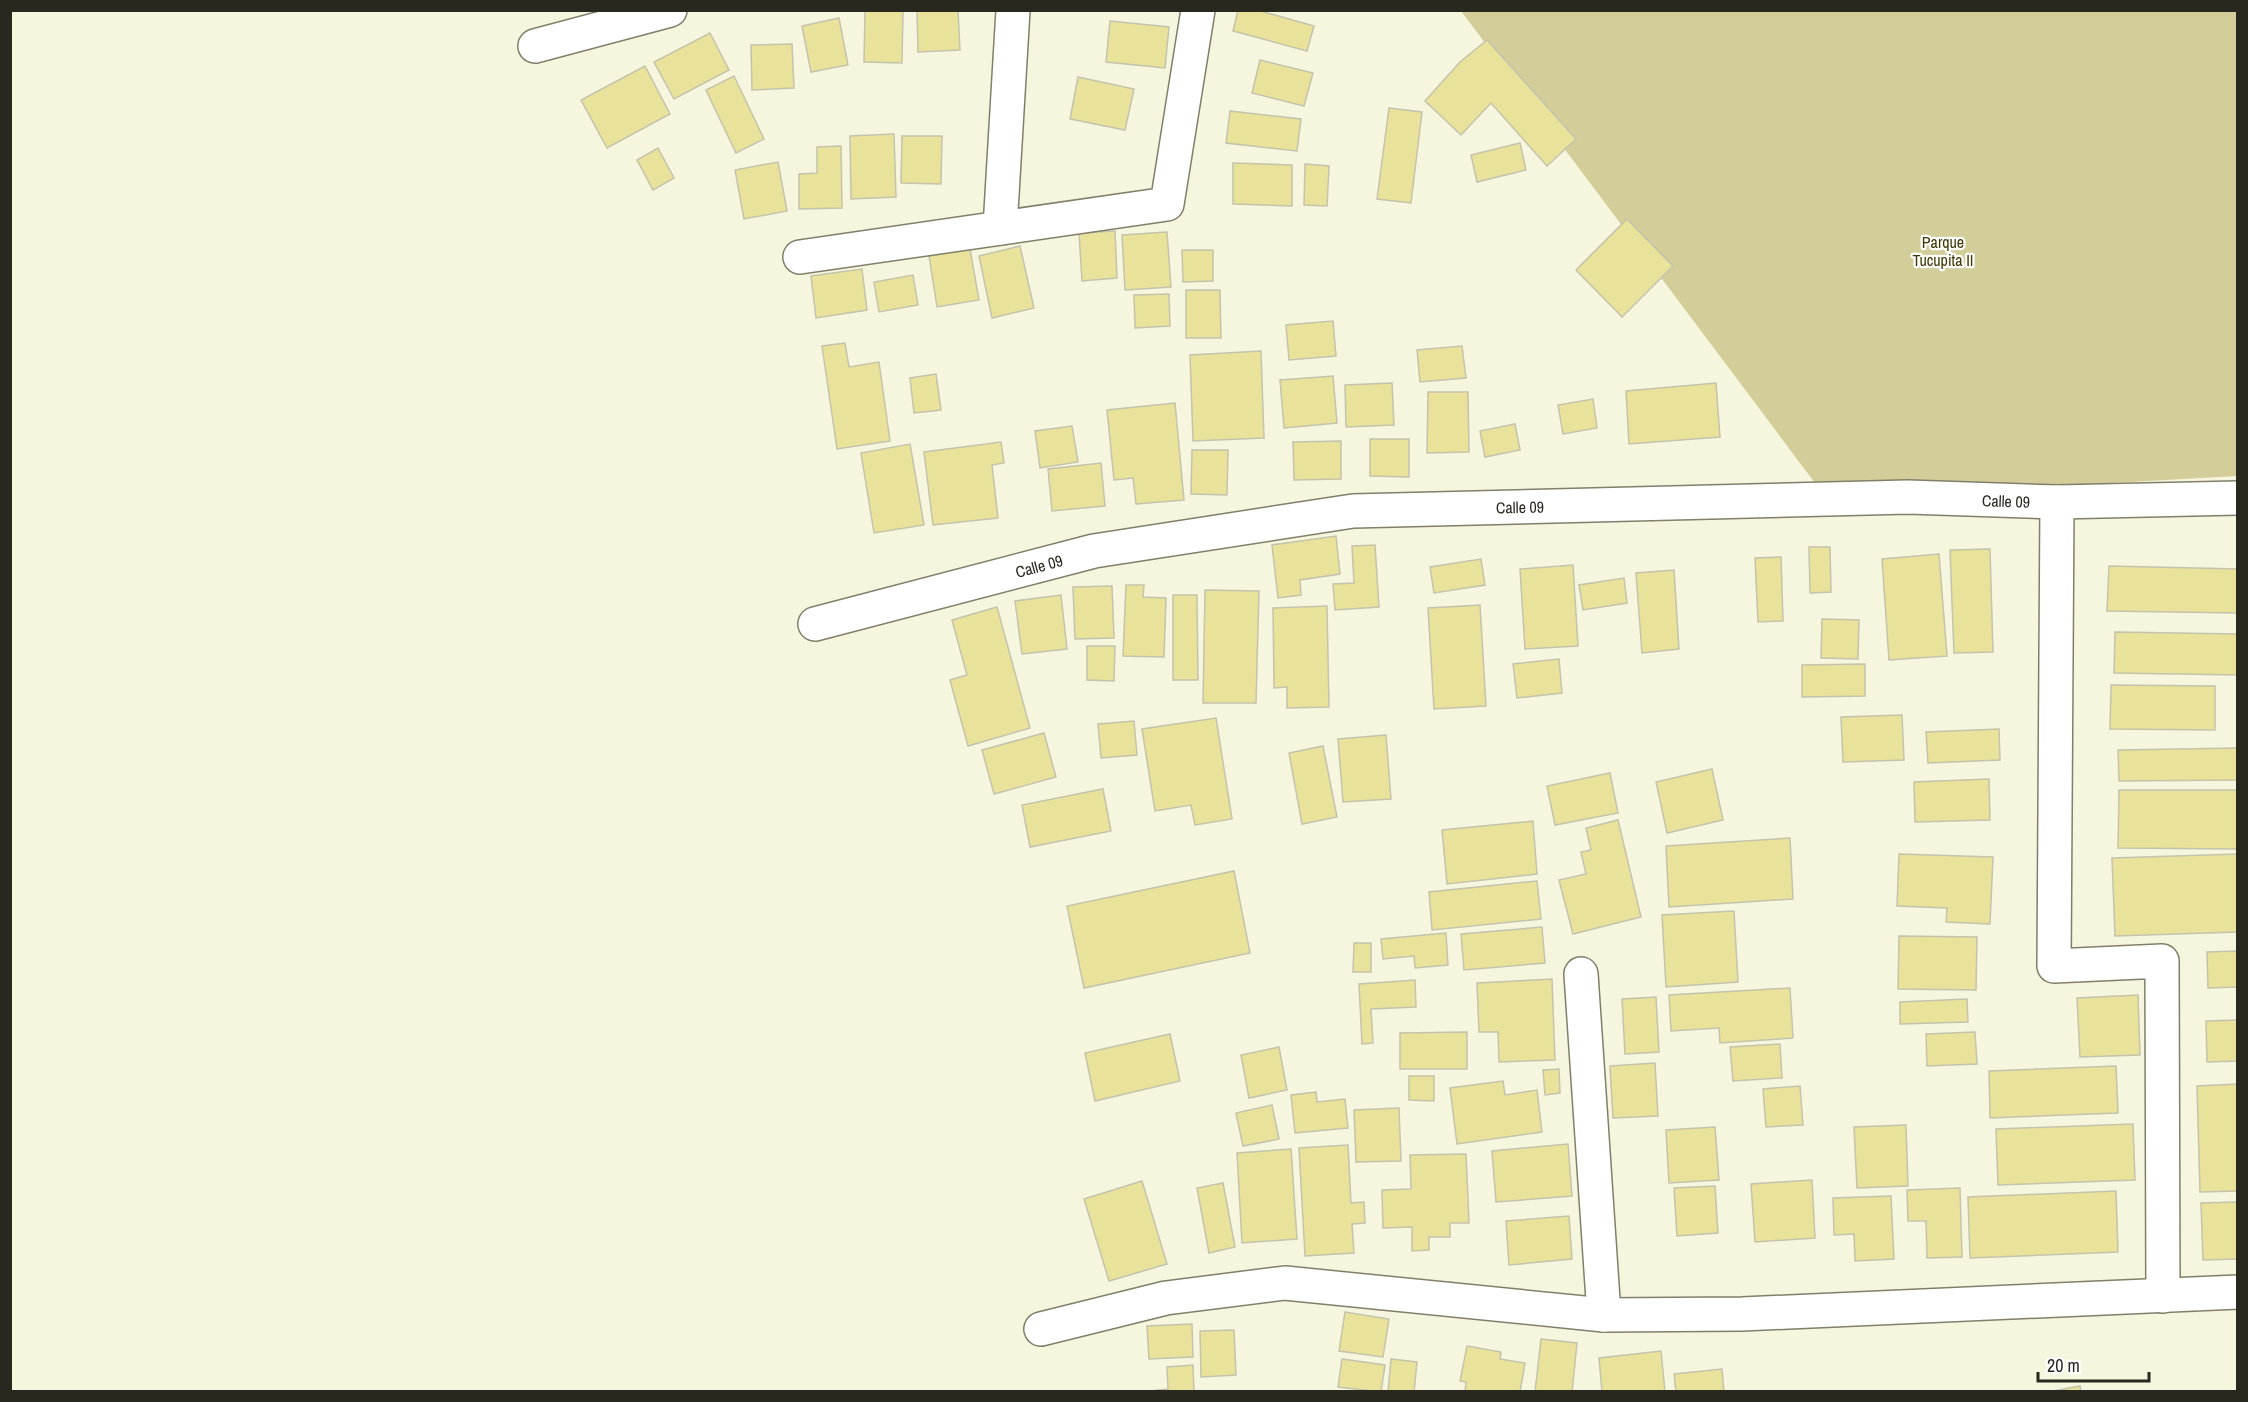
<svg xmlns="http://www.w3.org/2000/svg" width="2248" height="1402" font-family="'Archivo Narrow',sans-serif">
  <rect width="100%" height="100%" fill="#f6f5dd"/>
  <polygon fill="#d2cd99" points="1461,11 2237,11 2237,476 1827,499"/>
  <g fill="#e9e29b" stroke="#c4c3ac" stroke-width="1.5">
    <polygon points="865,10 903,10 902,63 864,62"/>
    <polygon points="917,10 958,10 960,50 918,52"/>
    <polygon points="1238,10 1257,10 1314,26 1307,51 1233,31"/>
    <polygon points="839,18 848,65 811,72 802,26"/>
    <polygon points="1110,21 1169,27 1165,68 1106,62"/>
    <polygon points="710,33 729,70 674,99 654,62"/>
    <polygon points="1487,40 1576,139 1547,166 1491,103 1461,135 1425,101 1460,62"/>
    <polygon points="792,44 794,88 752,90 751,45"/>
    <polygon points="1260,60 1313,73 1304,106 1252,93"/>
    <polygon points="645,66 670,114 607,148 581,100"/>
    <polygon points="734,76 764,139 736,153 706,90"/>
    <polygon points="1078,77 1134,89 1125,130 1070,119"/>
    <polygon points="1389,108 1422,112 1411,203 1377,199"/>
    <polygon points="1230,111 1301,119 1297,151 1226,143"/>
    <polygon points="894,134 896,197 851,199 850,136"/>
    <polygon points="902,136 942,136 941,184 901,183"/>
    <polygon points="1520,143 1526,170 1477,182 1471,155"/>
    <polygon points="841,146 842,208 799,209 799,174 817,173 817,147"/>
    <polygon points="658,148 674,178 653,190 637,160"/>
    <polygon points="778,162 787,211 744,219 735,170"/>
    <polygon points="1233,163 1292,165 1292,206 1233,204"/>
    <polygon points="1305,164 1329,166 1327,206 1304,205"/>
    <polygon points="1627,219 1673,266 1622,317 1576,270"/>
    <polygon points="1115,231 1117,278 1082,281 1079,233"/>
    <polygon points="1167,232 1171,287 1125,290 1122,235"/>
    <polygon points="1020,246 1034,308 992,318 979,256"/>
    <polygon points="970,249 979,300 937,307 929,256"/>
    <polygon points="1182,250 1213,250 1213,281 1183,282"/>
    <polygon points="862,269 867,310 816,318 811,276"/>
    <polygon points="913,275 918,305 879,312 874,282"/>
    <polygon points="1186,290 1220,290 1221,338 1186,338"/>
    <polygon points="1169,294 1170,326 1135,328 1134,295"/>
    <polygon points="1333,321 1336,356 1289,360 1286,325"/>
    <polygon points="845,343 849,367 879,362 890,441 837,449 822,346"/>
    <polygon points="1462,346 1466,378 1420,382 1417,350"/>
    <polygon points="1261,351 1264,438 1193,441 1190,355"/>
    <polygon points="936,374 941,410 914,413 910,378"/>
    <polygon points="1333,376 1337,423 1284,428 1280,380"/>
    <polygon points="1392,383 1394,425 1346,427 1345,385"/>
    <polygon points="1716,383 1720,437 1629,444 1626,391"/>
    <polygon points="1428,392 1468,392 1469,452 1427,453"/>
    <polygon points="1593,399 1597,428 1563,434 1558,405"/>
    <polygon points="1175,403 1184,500 1136,504 1133,478 1114,480 1107,410"/>
    <polygon points="1515,424 1520,450 1485,457 1480,431"/>
    <polygon points="1072,426 1078,462 1040,468 1035,431"/>
    <polygon points="1370,439 1409,439 1409,477 1370,476"/>
    <polygon points="1341,441 1341,479 1294,480 1293,442"/>
    <polygon points="1001,442 1004,463 992,465 998,518 933,525 924,452"/>
    <polygon points="910,444 924,525 874,533 861,453"/>
    <polygon points="1192,450 1228,450 1227,495 1191,494"/>
    <polygon points="1101,463 1105,506 1052,511 1048,469"/>
    <polygon points="1336,536 1340,574 1300,580 1301,595 1278,598 1272,545"/>
    <polygon points="1375,545 1379,607 1335,610 1333,584 1354,583 1352,546"/>
    <polygon points="1809,547 1830,547 1831,592 1810,593"/>
    <polygon points="1990,549 1993,652 1954,653 1950,550"/>
    <polygon points="1939,554 1947,656 1889,660 1882,559"/>
    <polygon points="1781,557 1783,621 1758,622 1755,558"/>
    <polygon points="1481,559 1485,585 1434,593 1430,567"/>
    <polygon points="1573,565 1578,646 1525,649 1520,569"/>
    <polygon points="2109,566 2238,569 2238,613 2107,611"/>
    <polygon points="1674,570 1679,649 1642,653 1636,573"/>
    <polygon points="1624,578 1627,603 1583,610 1579,585"/>
    <polygon points="1126,585 1144,585 1143,597 1166,598 1164,657 1123,656"/>
    <polygon points="1112,586 1114,638 1075,639 1073,587"/>
    <polygon points="1205,590 1259,591 1256,703 1203,703"/>
    <polygon points="1061,595 1067,649 1022,654 1015,601"/>
    <polygon points="1173,595 1197,595 1198,680 1173,680"/>
    <polygon points="1480,605 1486,706 1434,709 1428,608"/>
    <polygon points="1327,606 1329,707 1287,708 1287,687 1274,688 1273,608"/>
    <polygon points="997,607 1030,728 968,746 950,680 967,675 952,620"/>
    <polygon points="1822,619 1859,620 1858,659 1821,658"/>
    <polygon points="2115,632 2238,634 2238,675 2114,673"/>
    <polygon points="1087,646 1115,646 1114,681 1087,680"/>
    <polygon points="1559,659 1562,693 1517,698 1513,664"/>
    <polygon points="1865,664 1865,696 1802,697 1802,665"/>
    <polygon points="2111,685 2215,686 2215,730 2110,729"/>
    <polygon points="1902,715 1904,760 1843,762 1841,717"/>
    <polygon points="1216,718 1232,819 1195,825 1191,805 1155,811 1142,729"/>
    <polygon points="1134,721 1137,755 1101,758 1098,724"/>
    <polygon points="1999,729 2000,760 1928,763 1926,732"/>
    <polygon points="1044,733 1056,777 994,794 982,750"/>
    <polygon points="1386,735 1391,799 1343,802 1338,739"/>
    <polygon points="1323,746 1337,817 1302,824 1289,753"/>
    <polygon points="2238,748 2238,780 2119,781 2118,750"/>
    <polygon points="1712,769 1723,820 1667,833 1656,782"/>
    <polygon points="1610,773 1618,813 1555,825 1547,786"/>
    <polygon points="1989,779 1990,820 1915,822 1914,782"/>
    <polygon points="1103,789 1111,831 1030,847 1022,805"/>
    <polygon points="2119,790 2238,790 2238,849 2118,848"/>
    <polygon points="1618,820 1641,917 1573,934 1559,880 1586,874 1581,852 1591,850 1586,828"/>
    <polygon points="1533,821 1537,874 1447,884 1442,830"/>
    <polygon points="1790,838 1793,899 1669,907 1666,846"/>
    <polygon points="1899,854 1993,857 1990,924 1946,922 1947,908 1897,906"/>
    <polygon points="2238,854 2238,932 2115,936 2112,858"/>
    <polygon points="1234,871 1250,953 1084,988 1067,906"/>
    <polygon points="1537,881 1541,919 1432,930 1429,892"/>
    <polygon points="1734,911 1738,982 1666,987 1662,915"/>
    <polygon points="1542,927 1545,963 1464,970 1461,934"/>
    <polygon points="1446,933 1448,965 1415,968 1414,956 1383,959 1381,939"/>
    <polygon points="1899,936 1977,937 1976,990 1898,989"/>
    <polygon points="1354,943 1371,943 1371,972 1353,972"/>
    <polygon points="2238,951 2238,987 2208,988 2207,952"/>
    <polygon points="1552,979 1555,1060 1499,1062 1498,1032 1479,1032 1477,983"/>
    <polygon points="1415,980 1416,1007 1371,1009 1373,1043 1362,1044 1359,984"/>
    <polygon points="1790,988 1793,1038 1720,1043 1719,1028 1671,1031 1669,995"/>
    <polygon points="2138,995 2140,1055 2080,1057 2077,998"/>
    <polygon points="1656,997 1659,1052 1625,1054 1622,999"/>
    <polygon points="1967,999 1968,1022 1900,1024 1900,1002"/>
    <polygon points="2238,1020 2238,1061 2207,1062 2206,1021"/>
    <polygon points="1467,1032 1467,1069 1400,1069 1400,1033"/>
    <polygon points="1975,1032 1977,1064 1927,1066 1926,1034"/>
    <polygon points="1170,1034 1180,1081 1095,1101 1085,1053"/>
    <polygon points="1780,1044 1782,1078 1733,1081 1730,1047"/>
    <polygon points="1279,1047 1287,1090 1249,1098 1241,1055"/>
    <polygon points="1655,1063 1658,1116 1613,1118 1610,1066"/>
    <polygon points="2116,1066 2118,1113 1990,1118 1989,1071"/>
    <polygon points="1559,1069 1560,1093 1545,1095 1543,1070"/>
    <polygon points="1409,1076 1434,1076 1434,1101 1409,1100"/>
    <polygon points="1503,1081 1505,1095 1537,1090 1542,1132 1457,1144 1450,1088"/>
    <polygon points="2238,1084 2238,1191 2200,1192 2197,1086"/>
    <polygon points="1800,1086 1803,1125 1766,1127 1763,1089"/>
    <polygon points="1316,1092 1317,1102 1345,1099 1348,1128 1295,1133 1291,1095"/>
    <polygon points="1272,1105 1279,1139 1243,1146 1236,1113"/>
    <polygon points="1399,1108 1401,1161 1356,1162 1354,1110"/>
    <polygon points="2133,1124 2135,1180 1998,1185 1996,1129"/>
    <polygon points="1906,1125 1908,1186 1857,1188 1854,1127"/>
    <polygon points="1715,1127 1719,1180 1669,1183 1666,1130"/>
    <polygon points="1568,1144 1572,1196 1496,1202 1492,1151"/>
    <polygon points="1348,1145 1351,1203 1364,1202 1365,1223 1352,1224 1354,1253 1305,1256 1299,1148"/>
    <polygon points="1291,1149 1297,1239 1242,1243 1237,1153"/>
    <polygon points="1466,1154 1469,1223 1450,1223 1450,1237 1429,1237 1429,1250 1412,1251 1412,1227 1383,1228 1382,1190 1411,1189 1410,1155"/>
    <polygon points="1812,1180 1815,1238 1755,1242 1751,1184"/>
    <polygon points="1142,1181 1167,1264 1109,1281 1084,1199"/>
    <polygon points="1223,1183 1235,1247 1209,1253 1197,1188"/>
    <polygon points="1715,1186 1718,1233 1677,1236 1674,1188"/>
    <polygon points="1960,1188 1962,1257 1927,1258 1926,1221 1908,1221 1907,1190"/>
    <polygon points="2116,1191 2118,1252 1970,1258 1968,1197"/>
    <polygon points="1891,1196 1894,1259 1855,1261 1854,1234 1834,1235 1833,1198"/>
    <polygon points="2238,1202 2238,1259 2203,1260 2201,1203"/>
    <polygon points="1569,1216 1572,1259 1509,1265 1506,1221"/>
    <polygon points="1345,1312 1389,1319 1383,1357 1339,1351"/>
    <polygon points="1192,1324 1193,1357 1149,1359 1147,1326"/>
    <polygon points="1234,1330 1236,1375 1201,1377 1200,1331"/>
    <polygon points="1541,1339 1577,1343 1572,1392 1535,1392"/>
    <polygon points="1467,1346 1501,1352 1500,1359 1525,1363 1520,1392 1465,1392 1466,1382 1460,1381"/>
    <polygon points="1661,1351 1665,1392 1602,1392 1599,1358"/>
    <polygon points="1342,1359 1385,1365 1381,1392 1338,1387"/>
    <polygon points="1391,1359 1417,1362 1414,1392 1388,1392"/>
    <polygon points="1193,1365 1194,1392 1141,1392 1168,1389 1167,1367"/>
    <polygon points="1722,1369 1724,1392 1676,1392 1674,1374"/>
    <polygon points="2080,1386 2081,1392 2048,1392"/>
  </g>
  <g fill="none" stroke-linecap="round" stroke-linejoin="round">
    <g stroke="#817f6a" stroke-width="36">
      <g id="minor">
        <polyline points="535,46 670,10"/>
        <polyline points="1000,228 1013,10"/>
        <polyline points="800,257 1167,204 1198,10"/>
        <polyline points="2057,502 2054,966 2162,961 2163,1296"/>
        <polyline points="815,624 1094,551 1353,511 1908,497 2057,502 2238,498"/>
        <polyline points="1581,974 1604,1315"/>
        <polyline points="1041,1329 1166,1298 1285,1283 1604,1315 1742,1314 2238,1292"/>
      </g>
    </g>
    <use href="#minor" stroke="#fff" stroke-width="33"/>
  </g>
  <g text-anchor="middle" dominant-baseline="central" stroke-width="4.5" stroke-linejoin="round" paint-order="stroke">
    <g font-size="16" fill="#3d3700" stroke="#fff">
      <text x="1943" y="242">Parque<tspan x="1943" dy="18">Tucupita II</tspan></text>
    </g>
    <g font-size="16" fill="#29281f" stroke="#fff">
      <text transform="translate(2006 501) rotate(2)">Calle 09</text>
      <text transform="translate(1520 507) rotate(-1)">Calle 09</text>
      <text transform="translate(1039 566) rotate(-15)">Calle 09</text>
    </g>
  </g>
  <rect width="2248" height="1402" fill="none" stroke="#29281f" stroke-width="24"/>
  <path d="M2038 1372v9h111v-9" fill="none" stroke="#29281f" stroke-width="3"/>
  <text x="2047" y="1372" font-size="18" fill="#29281f" stroke="#ffffff" stroke-width="4.5" paint-order="stroke">20 m</text>
</svg>
